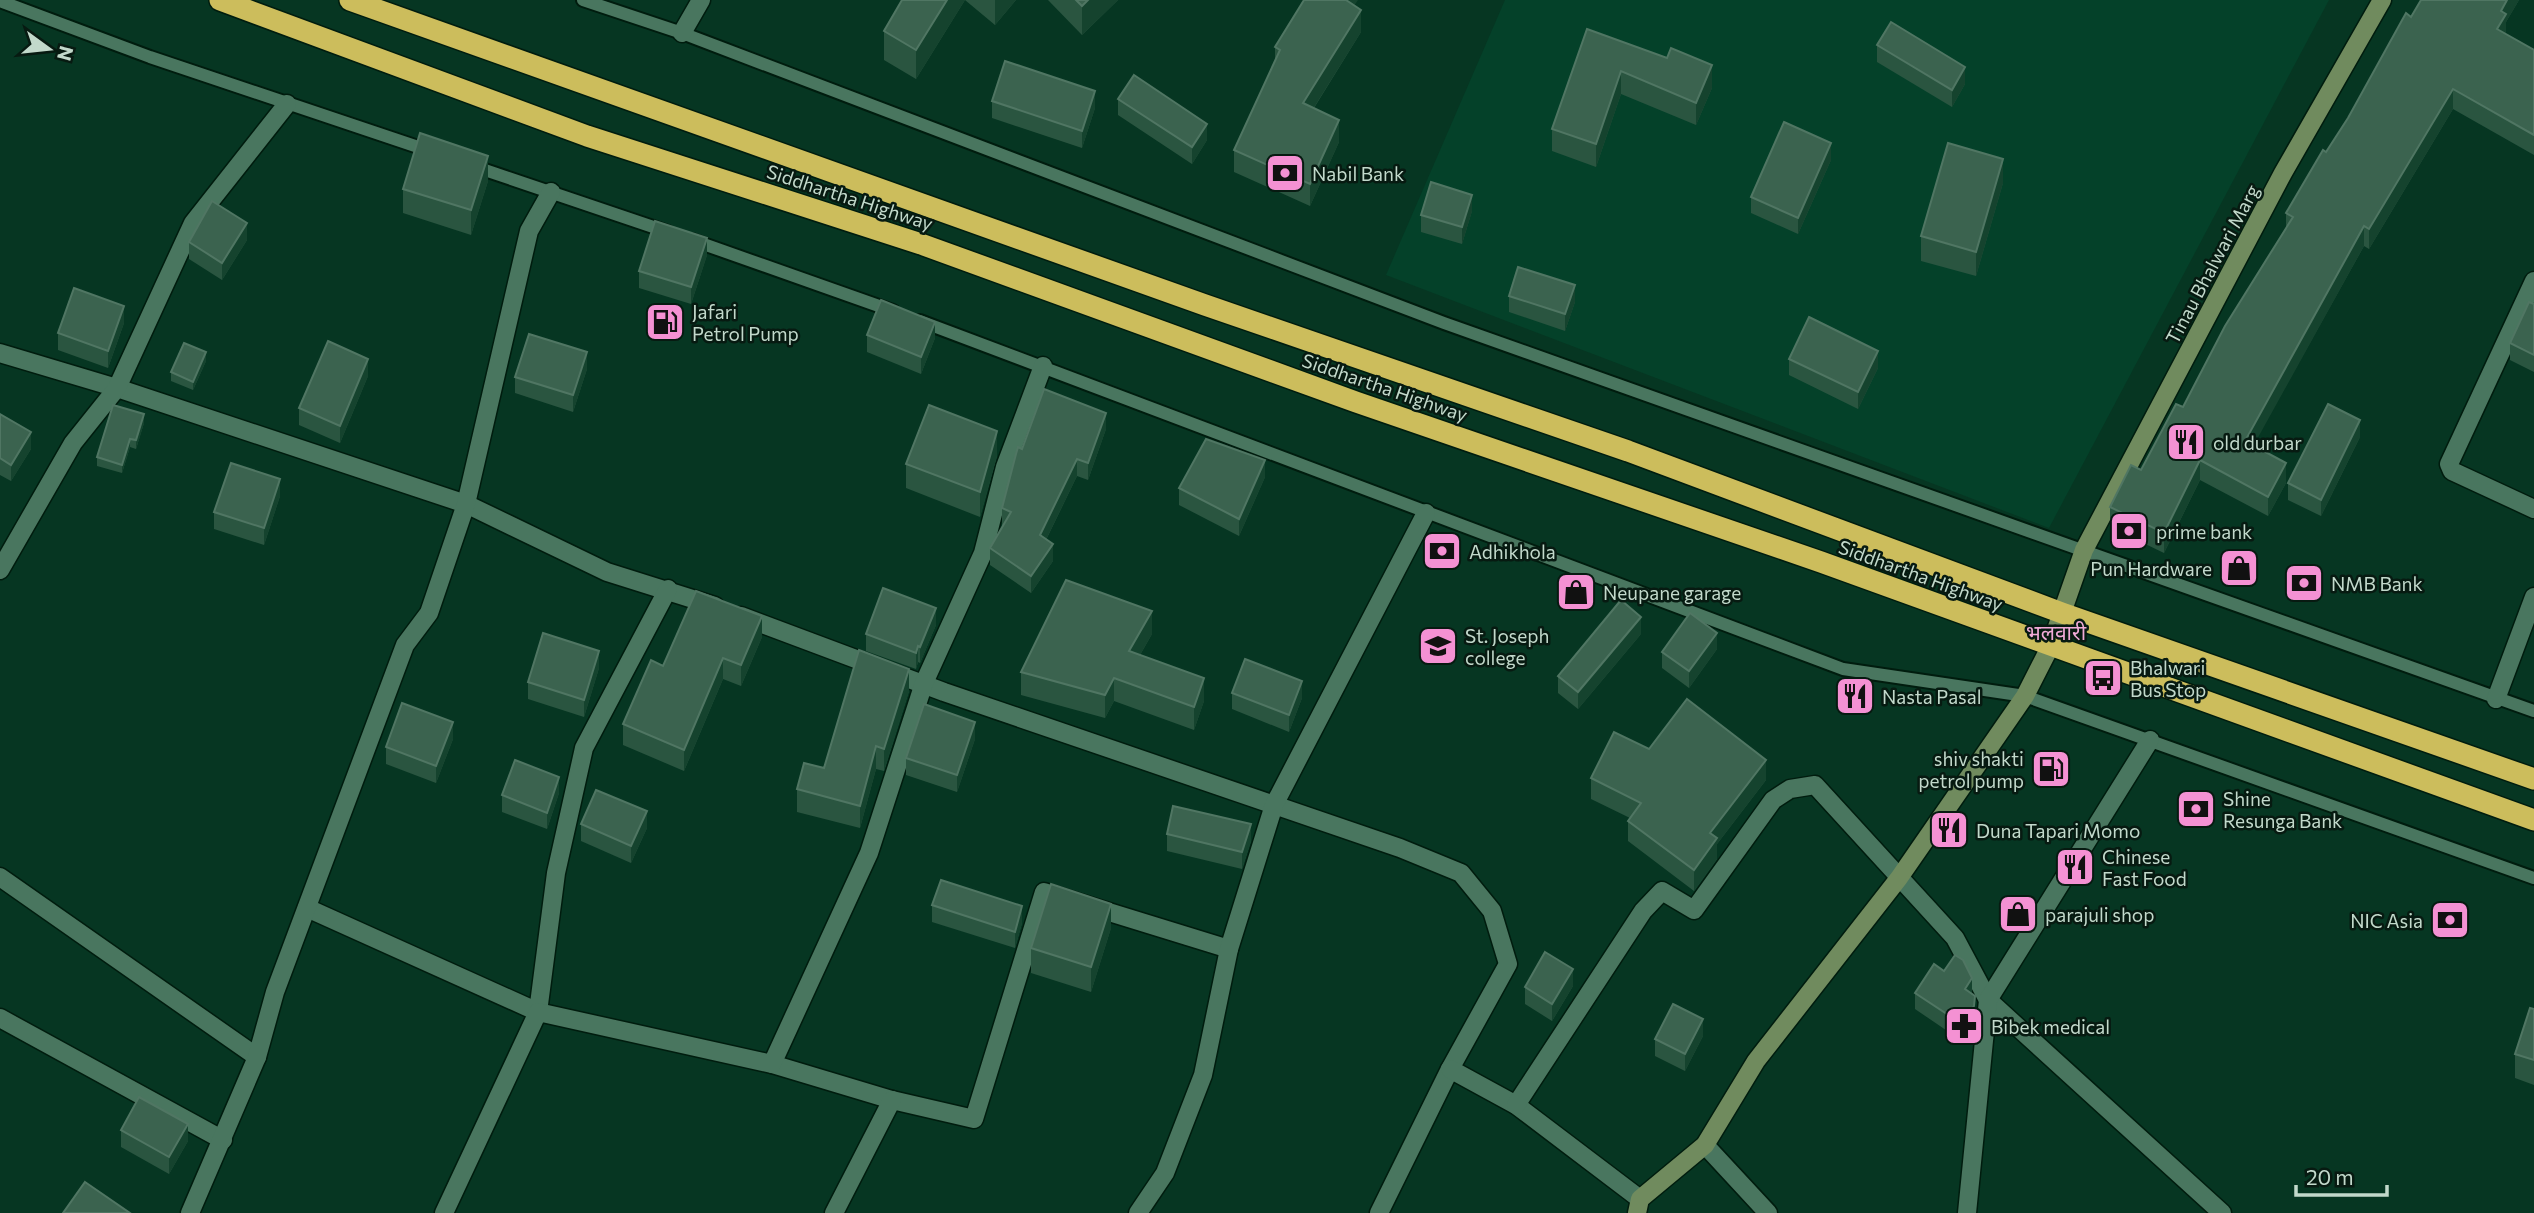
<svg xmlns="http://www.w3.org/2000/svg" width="2534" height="1213" font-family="Commissioner,'Noto Sans Devanagari',sans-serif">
  <rect width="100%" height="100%" fill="#063622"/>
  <polygon fill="#044129" points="1505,0 2329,0 2049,528 1386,275"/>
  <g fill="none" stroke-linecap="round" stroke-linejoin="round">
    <g stroke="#001c0e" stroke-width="16">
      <g id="lane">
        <polyline points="583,0 682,33 1444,323 2534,711"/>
        <polyline points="0,1 150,57 430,151"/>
        <polyline points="473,166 668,232"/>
        <polyline points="692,240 893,311"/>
        <polyline points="920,321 1843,669 2025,696 2534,878"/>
      </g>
    </g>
    <g stroke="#001c0e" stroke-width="21">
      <g id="street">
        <polyline points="682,33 701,0"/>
        <polyline points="2534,281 2449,464 2452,471 2534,509"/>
        <polyline points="0,353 117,388 466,504 607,572 715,606"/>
        <polyline points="0,570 73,443 117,388 193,223 287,104"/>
        <polyline points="741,616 944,692 1400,848 1461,873 1492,911 1508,964 1450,1069 1379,1213"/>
        <polyline points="2496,699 2534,597"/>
        <polyline points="0,877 257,1057"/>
        <polyline points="307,908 538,1012 556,873 584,748 668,589"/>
        <polyline points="0,1018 223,1140"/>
        <polyline points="772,1064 892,1100 974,1119 1044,892 1229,949"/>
        <polyline points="1450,1069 1516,1105 1640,1199"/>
        <polyline points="1516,1105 1643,911 1662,891 1694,910 1773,800 1790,789 1815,785 1955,938 1988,1000 2222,1213"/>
        <polyline points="1705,1145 1768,1213"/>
        <polyline points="190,1213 257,1057 275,992 405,645 429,613 466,504 529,231 551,192"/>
        <polyline points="444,1213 538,1012 772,1064 869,853 924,683 983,553 1005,467 1043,366"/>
        <polyline points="834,1213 892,1100"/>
        <polyline points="1138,1213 1165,1173 1203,1075 1229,949 1274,805 1426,513"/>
        <polyline points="1967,1213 1988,1000 2150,740"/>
      </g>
    </g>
    <g stroke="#001c0e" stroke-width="21">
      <polyline id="secondary" points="1637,1213 1640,1199 1705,1145 1756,1061 1899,878 2025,696 2050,647 2084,550 2283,173 2382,0"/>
    </g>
    <g stroke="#001c0e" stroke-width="24">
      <g id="highway">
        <polyline points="220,0 587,136 921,244 1356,402 1821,562 2534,820"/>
        <polyline points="350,0 1205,305 1628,451 2062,613 2534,779"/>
      </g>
    </g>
    <use href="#lane" stroke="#49765f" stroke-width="12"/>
    <use href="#street" stroke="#49765f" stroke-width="18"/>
    <use href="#secondary" stroke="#708b5e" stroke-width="18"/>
    <use href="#highway" stroke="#ccbd5c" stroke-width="21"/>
  </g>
  <g fill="#2a5540">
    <polygon points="902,0 1016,0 995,25 965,0 916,79 884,60 884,31"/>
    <polygon points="1048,0 1118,0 1082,35"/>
    <polygon points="2421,0 2519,0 2506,22 2506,34 2534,50 2534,155 2453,109 2369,249 2364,246 2253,445 2286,483 2268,516 2200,480 2164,553 2110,527 2110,507 2141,470 2183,407 2286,228 2286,213 2348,118"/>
    <polygon points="1354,5 1361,32 1314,108 1339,142 1310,206 1234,172 1234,150 1275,62 1275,47"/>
    <polygon points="1587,29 1712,88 1696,125 1621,94 1596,167 1552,151 1552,129"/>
    <polygon points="1877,45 1965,84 1952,107 1877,62"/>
    <polygon points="1118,99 1207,140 1192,164 1118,115"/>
    <polygon points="992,101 1095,108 1082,148 992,118"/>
    <polygon points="1831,160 1798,234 1751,213 1751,197"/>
    <polygon points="488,181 471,235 403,213 403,189"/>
    <polygon points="2003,183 1976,276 1921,261 1921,236"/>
    <polygon points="1472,211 1462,244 1421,232 1421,215"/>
    <polygon points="247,240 222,280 189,259 189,242"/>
    <polygon points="707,255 691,304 639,288 639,271"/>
    <polygon points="1509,296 1575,302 1565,331 1509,312"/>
    <polygon points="2534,304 2534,372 2510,360 2510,343"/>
    <polygon points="124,323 108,368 58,350 58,333"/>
    <polygon points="867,335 935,338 921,374 867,352"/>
    <polygon points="1789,359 1878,368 1858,409 1789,375"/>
    <polygon points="206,361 193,390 171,381 171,372"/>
    <polygon points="587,369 573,412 515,393 515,377"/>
    <polygon points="368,376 340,443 299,425 299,408"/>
    <polygon points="0,414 31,449 11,481 0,475"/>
    <polygon points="144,423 136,449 130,447 122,473 97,466 97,457"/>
    <polygon points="1106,429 1088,480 1077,476 1046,540 1053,561 1031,593 990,565 990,548 1003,526 1002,525 1002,508 1022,449"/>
    <polygon points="2360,437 2321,516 2288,500 2288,483"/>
    <polygon points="997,456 980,517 906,488 906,464"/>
    <polygon points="1265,477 1239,536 1179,505 1179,488"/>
    <polygon points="280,496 264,545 214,529 214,512"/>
    <polygon points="936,625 920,663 918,662 916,669 866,651 866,634"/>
    <polygon points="1152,634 1140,655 1204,701 1194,730 1114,701 1105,718 1021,695 1021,672"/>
    <polygon points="1641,634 1578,709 1558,693 1558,676"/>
    <polygon points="762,637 741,686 723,679 684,771 623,745 623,724 663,666"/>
    <polygon points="1717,649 1689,688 1662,668 1662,652"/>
    <polygon points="599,668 584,717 528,699 528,682"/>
    <polygon points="909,691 884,771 876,769 860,828 797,812 797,789 824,768"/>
    <polygon points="1232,693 1302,698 1289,732 1232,709"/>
    <polygon points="453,739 436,783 386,764 386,747"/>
    <polygon points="975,739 957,792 906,775 906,758"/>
    <polygon points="1649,749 1766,780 1717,844 1717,859 1694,891 1628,841 1628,821 1630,818 1591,799 1591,778"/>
    <polygon points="559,793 547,829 502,812 502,795"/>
    <polygon points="581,824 647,828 631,863 581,841"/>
    <polygon points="1167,834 1251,841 1242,869 1167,851"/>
    <polygon points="932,905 1022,923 1015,948 932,922"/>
    <polygon points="1111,928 1091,992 1031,973 1031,948"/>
    <polygon points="1944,971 1972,994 1975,1012 1974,1023 1962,1041 1915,1009 1915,993"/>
    <polygon points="1573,986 1552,1021 1525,1004 1525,987"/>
    <polygon points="2534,1009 2534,1085 2515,1078 2515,1054"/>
    <polygon points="1703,1036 1685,1071 1655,1056 1655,1039"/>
    <polygon points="121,1130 188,1141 169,1174 121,1147"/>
  </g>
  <g fill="#15432e">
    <polygon points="947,0 965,0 916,79 916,50"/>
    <polygon points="995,0 1016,0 995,25"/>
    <polygon points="1088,0 1118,0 1082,35 1082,6"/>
    <polygon points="1344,0 1358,0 1344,21"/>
    <polygon points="2507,0 2519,0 2506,22 2506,34 2497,29 2501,11"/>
    <polygon points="1361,10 1361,32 1303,125 1303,103"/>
    <polygon points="1712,65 1712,88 1696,125 1696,103"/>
    <polygon points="1965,67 1965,84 1952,107 1952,90"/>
    <polygon points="1621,71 1621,94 1596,167 1596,144"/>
    <polygon points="2453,89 2453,109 2369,249 2369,229"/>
    <polygon points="1095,91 1095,108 1082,148 1082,131"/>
    <polygon points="1339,120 1339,142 1310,206 1310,184"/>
    <polygon points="1207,124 1207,140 1192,164 1192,147"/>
    <polygon points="1831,143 1831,160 1798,234 1798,218"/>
    <polygon points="488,156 488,181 471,235 471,210"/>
    <polygon points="2003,159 2003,183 1976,276 1976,252"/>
    <polygon points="1472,195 1472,211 1462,244 1462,227"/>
    <polygon points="247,223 247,240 222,280 222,263"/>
    <polygon points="2364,226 2364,246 2245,461 2245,441"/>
    <polygon points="707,238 707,255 691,304 691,287"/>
    <polygon points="1575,285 1575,302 1565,331 1565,314"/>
    <polygon points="124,306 124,323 108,368 108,351"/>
    <polygon points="935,322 935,338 921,374 921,357"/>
    <polygon points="1878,351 1878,368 1858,409 1858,392"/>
    <polygon points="206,352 206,361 193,390 193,382"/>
    <polygon points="587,352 587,369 573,412 573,395"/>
    <polygon points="368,359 368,376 340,443 340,426"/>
    <polygon points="1106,413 1106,429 1088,480 1088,463"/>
    <polygon points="144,414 144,423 136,449 136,440"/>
    <polygon points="2360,420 2360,437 2321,516 2321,500"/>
    <polygon points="997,431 997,456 980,517 980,492"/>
    <polygon points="31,432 31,449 11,481 11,465"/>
    <polygon points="130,439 130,447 122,473 122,465"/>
    <polygon points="1077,459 1077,476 1040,552 1040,535"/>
    <polygon points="1265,460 1265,477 1239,536 1239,519"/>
    <polygon points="2200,460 2200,480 2164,553 2164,533"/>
    <polygon points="2286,463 2286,483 2268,516 2268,497"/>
    <polygon points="280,479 280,496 264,545 264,528"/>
    <polygon points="1053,544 1053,561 1031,593 1031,576"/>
    <polygon points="936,608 936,625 920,663 920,647"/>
    <polygon points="1152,611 1152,634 1129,674 1129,651"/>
    <polygon points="762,616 762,637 741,686 741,665"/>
    <polygon points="1641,617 1641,634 1578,709 1578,692"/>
    <polygon points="1717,633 1717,649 1689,688 1689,671"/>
    <polygon points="918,646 918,662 916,669 916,653"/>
    <polygon points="599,651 599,668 584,717 584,700"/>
    <polygon points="723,658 723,679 684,771 684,750"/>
    <polygon points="909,669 909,691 884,771 884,749"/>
    <polygon points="1114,678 1114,701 1105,718 1105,695"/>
    <polygon points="1204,678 1204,701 1194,730 1194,707"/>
    <polygon points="1302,681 1302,698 1289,732 1289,715"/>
    <polygon points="453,722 453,739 436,783 436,766"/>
    <polygon points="975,722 975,739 957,792 957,775"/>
    <polygon points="876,746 876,769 860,828 860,806"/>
    <polygon points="1766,760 1766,780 1717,844 1717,859 1694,891 1694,870 1710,833"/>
    <polygon points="559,777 559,793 547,829 547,813"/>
    <polygon points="647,811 647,828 631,863 631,846"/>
    <polygon points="1251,824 1251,841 1242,869 1242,852"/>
    <polygon points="1111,904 1111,928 1091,992 1091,967"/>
    <polygon points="1022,906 1022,923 1015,948 1015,932"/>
    <polygon points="1573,969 1573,986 1552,1021 1552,1004"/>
    <polygon points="1972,978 1972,995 1965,989"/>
    <polygon points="1975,996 1974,1023 1962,1041 1962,1024"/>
    <polygon points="1703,1019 1703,1036 1685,1071 1685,1054"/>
    <polygon points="188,1124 188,1141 169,1174 169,1157"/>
  </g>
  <g fill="#3b634f" stroke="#507663" stroke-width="2">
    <polygon points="902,0 947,0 916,50 884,31"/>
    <polygon points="1076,0 1088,0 1082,6"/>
    <polygon points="1304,0 1346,0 1361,10 1303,103 1339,120 1310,184 1234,150 1280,50 1275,47"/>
    <polygon points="2421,0 2507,0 2501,11 2506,14 2497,29 2534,50 2534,135 2453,89 2369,229 2364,226 2245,441 2286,463 2268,497 2200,460 2164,533 2110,507 2131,465 2141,470 2176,404 2183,407 2225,326 2293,217 2286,213 2323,150 2326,152 2348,118 2406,13 2411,17"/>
    <polygon points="1891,22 1965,67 1952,90 1877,45"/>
    <polygon points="1587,29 1667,58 1671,48 1712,65 1696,103 1621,71 1596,144 1552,129"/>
    <polygon points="1005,61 1095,91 1082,131 992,101"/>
    <polygon points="1134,75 1207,124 1192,147 1118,99"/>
    <polygon points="1784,122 1831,143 1798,218 1751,197"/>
    <polygon points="420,133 488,156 471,210 403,189"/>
    <polygon points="1948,143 2003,159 1976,252 1921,236"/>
    <polygon points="1431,182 1472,195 1462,227 1421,215"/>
    <polygon points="212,201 247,223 222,263 189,242"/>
    <polygon points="655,221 707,238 691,287 639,271"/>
    <polygon points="1518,267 1575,285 1565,314 1509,296"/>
    <polygon points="74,288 124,306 108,351 58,333"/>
    <polygon points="881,300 935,322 921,357 867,335"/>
    <polygon points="2529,302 2534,304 2534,355 2510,343"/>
    <polygon points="1809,317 1878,351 1858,392 1789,359"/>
    <polygon points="529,334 587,352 573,395 515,377"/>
    <polygon points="328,341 368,359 340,426 299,408"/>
    <polygon points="184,343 206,352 193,382 171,372"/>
    <polygon points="1044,389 1106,413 1088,463 1077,459 1040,535 1053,544 1031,576 990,548 1011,512 1002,508 1016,454 1018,447 1022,449"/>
    <polygon points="2328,404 2360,420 2321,500 2288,483"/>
    <polygon points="113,405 144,414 136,440 130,439 122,465 97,457"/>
    <polygon points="929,405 997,431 980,492 906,464"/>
    <polygon points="0,414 31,432 11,465 0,458"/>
    <polygon points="1206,439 1265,460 1239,519 1179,488"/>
    <polygon points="231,463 280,479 264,528 214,512"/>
    <polygon points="1066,580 1152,611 1129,651 1204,678 1194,707 1114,678 1105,695 1021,672"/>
    <polygon points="883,588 936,608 920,647 918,646 916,653 866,634"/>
    <polygon points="696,591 762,616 741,665 723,658 684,750 623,724 651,660 663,666"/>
    <polygon points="1621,600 1641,617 1578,692 1558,676"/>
    <polygon points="1690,613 1717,633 1689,671 1662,652"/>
    <polygon points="543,633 599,651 584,700 528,682"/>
    <polygon points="859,650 909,669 884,749 876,746 860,806 797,789 804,763 824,768"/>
    <polygon points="1245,659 1302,681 1289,715 1232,693"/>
    <polygon points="1687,699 1766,760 1710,833 1717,838 1694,870 1628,821 1641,803 1591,778 1614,732 1649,749"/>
    <polygon points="402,703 453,722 436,766 386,747"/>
    <polygon points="924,704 975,722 957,775 906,758"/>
    <polygon points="515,760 559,777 547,813 502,795"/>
    <polygon points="596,790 647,811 631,846 581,824"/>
    <polygon points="1173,806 1251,824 1242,852 1167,834"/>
    <polygon points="941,880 1022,906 1015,932 932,905"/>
    <polygon points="1051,884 1111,904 1091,967 1031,948"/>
    <polygon points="1545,952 1573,969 1552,1004 1525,987"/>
    <polygon points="1955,955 1963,960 1972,978 1965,989 1975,996 1974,1006 1962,1024 1915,993 1934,964 1944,971"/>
    <polygon points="1673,1004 1703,1019 1685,1054 1655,1039"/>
    <polygon points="2530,1008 2534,1009 2534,1060 2515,1054"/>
    <polygon points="139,1097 188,1124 169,1157 121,1130"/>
    <polygon points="85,1182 130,1213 63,1213"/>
  </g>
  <defs>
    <g id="bank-square" transform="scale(2.0125)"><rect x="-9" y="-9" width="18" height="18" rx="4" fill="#f491d3" stroke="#071a11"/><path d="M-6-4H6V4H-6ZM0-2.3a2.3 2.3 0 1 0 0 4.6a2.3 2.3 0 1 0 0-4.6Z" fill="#111"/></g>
    <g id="fuel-square" transform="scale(2.0125)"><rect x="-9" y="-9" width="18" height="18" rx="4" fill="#f491d3" stroke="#071a11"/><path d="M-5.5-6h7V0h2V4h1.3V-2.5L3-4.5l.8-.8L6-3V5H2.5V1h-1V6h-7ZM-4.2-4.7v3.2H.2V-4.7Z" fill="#111"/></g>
    <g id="restaurant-square" transform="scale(2.0125)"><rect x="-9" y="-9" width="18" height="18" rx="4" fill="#f491d3" stroke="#071a11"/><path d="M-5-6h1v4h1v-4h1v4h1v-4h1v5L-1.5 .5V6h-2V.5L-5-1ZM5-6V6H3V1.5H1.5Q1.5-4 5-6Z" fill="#111"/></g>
    <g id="shop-square" transform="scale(2.0125)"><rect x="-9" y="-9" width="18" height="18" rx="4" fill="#f491d3" stroke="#071a11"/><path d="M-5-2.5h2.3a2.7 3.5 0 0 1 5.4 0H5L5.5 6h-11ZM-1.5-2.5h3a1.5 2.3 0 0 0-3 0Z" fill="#111"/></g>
    <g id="school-square" transform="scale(2.0125)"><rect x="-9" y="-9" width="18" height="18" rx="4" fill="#f491d3" stroke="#071a11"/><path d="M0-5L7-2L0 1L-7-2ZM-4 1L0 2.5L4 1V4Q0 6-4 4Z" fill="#111"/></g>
    <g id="bus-square" transform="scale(2.0125)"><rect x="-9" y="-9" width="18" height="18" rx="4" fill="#f491d3" stroke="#071a11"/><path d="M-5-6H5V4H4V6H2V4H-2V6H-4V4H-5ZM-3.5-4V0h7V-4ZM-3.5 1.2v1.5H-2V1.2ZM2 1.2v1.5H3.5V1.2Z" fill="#111"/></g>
    <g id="pharmacy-square" transform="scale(2.0125)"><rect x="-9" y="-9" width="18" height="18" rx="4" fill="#f491d3" stroke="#071a11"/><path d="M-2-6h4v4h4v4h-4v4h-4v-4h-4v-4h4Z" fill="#111"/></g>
  </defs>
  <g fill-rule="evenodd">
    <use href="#bank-square" x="1285" y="173"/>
    <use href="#fuel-square" x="665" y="322"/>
    <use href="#restaurant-square" x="2186" y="442"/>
    <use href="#bank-square" x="2129" y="531"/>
    <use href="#bank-square" x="1442" y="551"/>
    <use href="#shop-square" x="2239" y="568"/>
    <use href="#bank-square" x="2304" y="583"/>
    <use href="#shop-square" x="1576" y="592"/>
    <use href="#school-square" x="1438" y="646"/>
    <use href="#bus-square" x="2103" y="678"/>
    <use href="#restaurant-square" x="1855" y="696"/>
    <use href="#fuel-square" x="2051" y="769"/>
    <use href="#bank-square" x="2196" y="809"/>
    <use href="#restaurant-square" x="1949" y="830"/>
    <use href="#restaurant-square" x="2075" y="867"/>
    <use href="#shop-square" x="2018" y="914"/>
    <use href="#bank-square" x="2450" y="920"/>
    <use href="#pharmacy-square" x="1964" y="1026"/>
  </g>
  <g text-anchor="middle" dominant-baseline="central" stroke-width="5" stroke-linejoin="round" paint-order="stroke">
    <g font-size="19" fill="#c2d9cb" stroke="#071a11" text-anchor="start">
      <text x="1312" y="173">Nabil Bank</text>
      <text x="692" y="311">Jafari<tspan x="692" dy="22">Petrol Pump</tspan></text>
      <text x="2213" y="442">old durbar</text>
      <text x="2156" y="531">prime bank</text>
      <text x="1469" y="551">Adhikhola</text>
      <text x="2212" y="568" text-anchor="end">Pun Hardware</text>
      <text x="2331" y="583">NMB Bank</text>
      <text x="1603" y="592">Neupane garage</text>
      <text x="1465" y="635">St. Joseph<tspan x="1465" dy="22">college</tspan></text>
      <text x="2130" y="667">Bhalwari<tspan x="2130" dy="22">Bus Stop</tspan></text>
      <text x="1882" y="696">Nasta Pasal</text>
      <text x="2024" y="758" text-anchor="end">shiv shakti<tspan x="2024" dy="22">petrol pump</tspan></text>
      <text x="2223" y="798">Shine<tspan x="2223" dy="22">Resunga Bank</tspan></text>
      <text x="1976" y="830">Duna Tapari Momo</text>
      <text x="2102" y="856">Chinese<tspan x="2102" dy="22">Fast Food</tspan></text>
      <text x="2045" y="914">parajuli shop</text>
      <text x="2423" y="920" text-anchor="end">NIC Asia</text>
      <text x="1991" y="1026">Bibek medical</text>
    </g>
    <g font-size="19" fill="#c2d9cb" stroke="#071a11">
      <text transform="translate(850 197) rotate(18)">Siddhartha Highway</text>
      <text transform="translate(2212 264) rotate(-62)">Tinau Bhalwari Marg</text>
      <text transform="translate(1385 387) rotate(19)">Siddhartha Highway</text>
      <text transform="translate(1921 575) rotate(20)">Siddhartha Highway</text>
    </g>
    <g font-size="21" fill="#f1abd8" stroke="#071a11">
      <text x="2056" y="631">भलवारी</text>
    </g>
  </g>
  <g transform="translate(49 49) rotate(105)" stroke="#071a11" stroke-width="5" paint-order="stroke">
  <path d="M0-5L12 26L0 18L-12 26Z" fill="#c2d9cb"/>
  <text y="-10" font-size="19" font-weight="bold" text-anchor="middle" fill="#c2d9cb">N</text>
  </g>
  <path d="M2296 1185v10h91v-10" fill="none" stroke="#c2d9cb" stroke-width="3.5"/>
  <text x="2306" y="1185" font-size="21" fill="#c2d9cb" stroke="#071a11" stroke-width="5" paint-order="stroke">20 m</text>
</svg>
